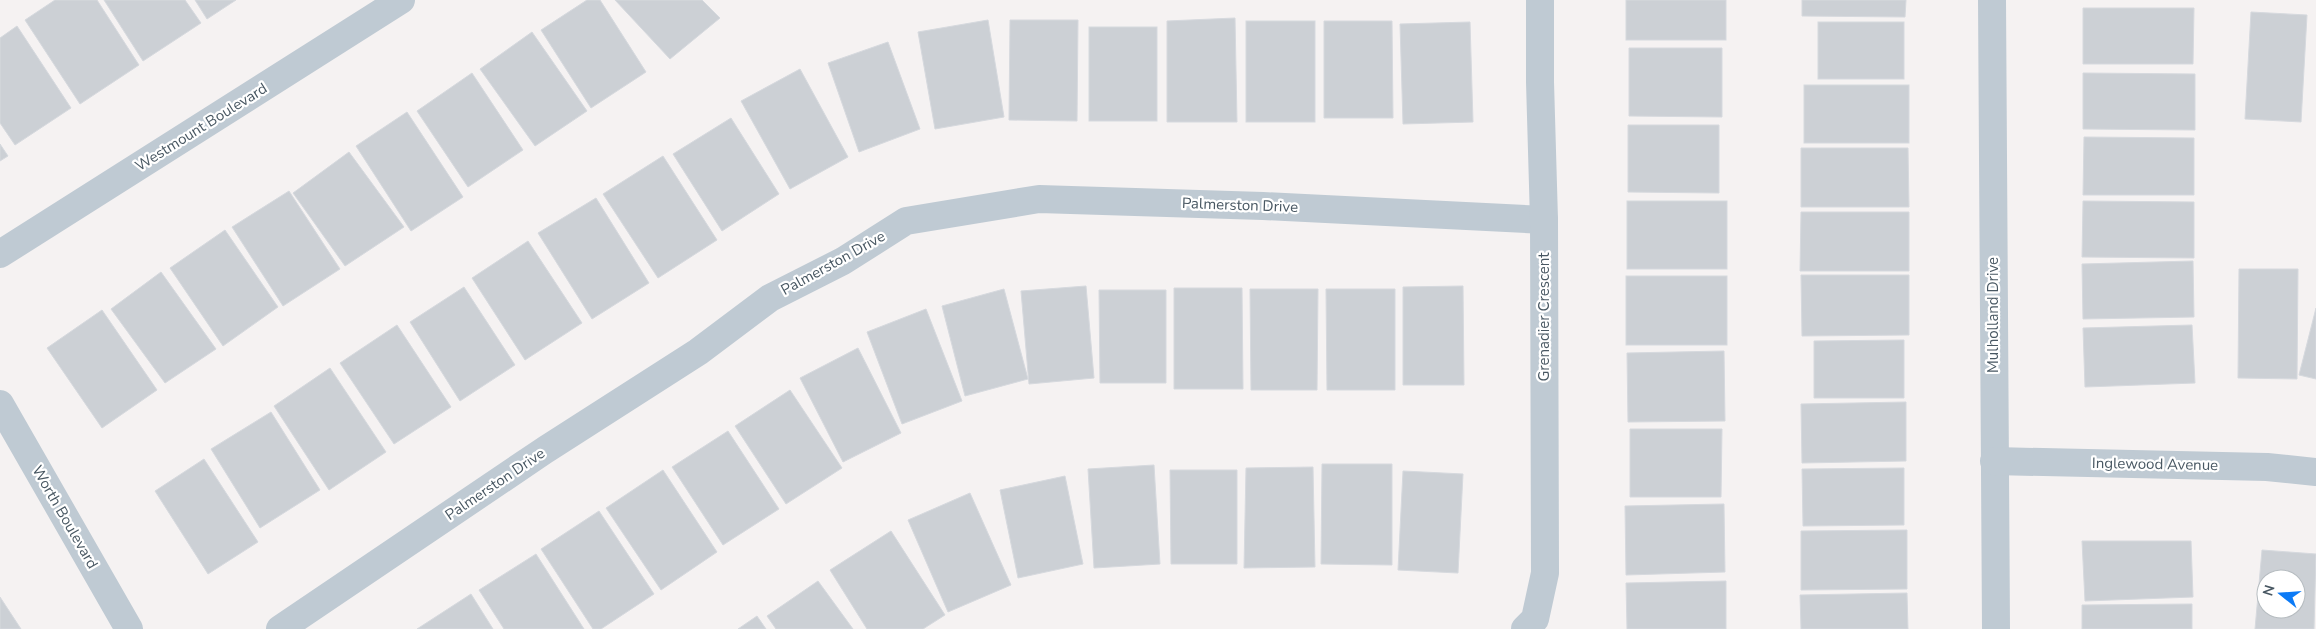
<svg xmlns="http://www.w3.org/2000/svg" width="2316" height="629" font-family="'Nunito Sans',sans-serif">
  <rect width="100%" height="100%" fill="#f5f2f2"/>
  <g fill="#ccd0d5" stroke="#d6d9de" fill-rule="evenodd">
    <polygon points="55,0 97,0 139,65 80,104 25,20"/>
    <polygon points="104,0 185,0 201,23 143,61"/>
    <polygon points="195,0 236,0 207,19"/>
    <polygon points="587,0 600,0 646,72 591,108 541,30"/>
    <polygon points="615,0 702,0 720,18 670,59"/>
    <rect x="1626" y="0" width="100" height="40"/>
    <polygon points="1802,0 1906,0 1905,17 1802,16"/>
    <polygon points="2083,8 2194,8 2193,64 2083,64"/>
    <polygon points="2251,12 2307,15 2301,122 2245,119"/>
    <polygon points="1235,18 1237,122 1167,122 1167,21"/>
    <polygon points="988,20 1004,117 935,129 918,32"/>
    <polygon points="1010,20 1078,20 1077,121 1009,120"/>
    <rect x="1246" y="21" width="69" height="101"/>
    <polygon points="1324,21 1392,21 1393,118 1324,118"/>
    <polygon points="1470,22 1473,122 1403,124 1400,24"/>
    <rect x="1818" y="22" width="86" height="57"/>
    <polygon points="17,26 71,108 15,145 0,123 0,38"/>
    <rect x="1089" y="27" width="68" height="94"/>
    <polygon points="532,32 587,111 535,146 480,69"/>
    <polygon points="888,42 920,129 859,152 828,63"/>
    <polygon points="1629,48 1722,48 1722,117 1629,116"/>
    <polygon points="800,69 848,157 790,189 741,101"/>
    <polygon points="472,73 523,150 468,187 417,111"/>
    <polygon points="2083,73 2195,74 2195,130 2083,129"/>
    <rect x="1804" y="85" width="105" height="58"/>
    <polygon points="407,112 463,197 411,231 356,146"/>
    <polygon points="731,118 779,194 722,231 673,154"/>
    <polygon points="1628,125 1719,125 1719,193 1628,192"/>
    <polygon points="2084,137 2194,138 2194,195 2083,195"/>
    <polygon points="0,144 8,156 0,161"/>
    <polygon points="1801,148 1908,148 1909,207 1801,207"/>
    <polygon points="349,152 404,227 345,266 293,193"/>
    <polygon points="663,156 717,240 658,278 603,194"/>
    <polygon points="289,191 340,269 283,306 232,227"/>
    <polygon points="596,198 649,283 592,319 538,233"/>
    <rect x="1627" y="201" width="100" height="68"/>
    <polygon points="2083,201 2194,202 2194,258 2082,257"/>
    <polygon points="1801,212 1909,212 1909,271 1800,271"/>
    <polygon points="225,230 278,307 223,346 170,268"/>
    <polygon points="528,241 582,323 525,360 472,278"/>
    <polygon points="2193,261 2194,317 2083,319 2082,264"/>
    <polygon points="2239,269 2298,269 2297,379 2238,378"/>
    <polygon points="161,272 216,349 165,383 111,309"/>
    <polygon points="1801,275 1909,275 1909,335 1802,336"/>
    <rect x="1626" y="276" width="101" height="69"/>
    <polygon points="1086,286 1094,378 1029,384 1021,291"/>
    <polygon points="1463,286 1464,385 1403,385 1403,287"/>
    <polygon points="464,287 515,365 460,401 410,322"/>
    <polygon points="1174,288 1242,288 1243,389 1174,389"/>
    <polygon points="1004,289 1028,379 965,396 942,306"/>
    <polygon points="1250,289 1318,289 1317,390 1251,390"/>
    <polygon points="1326,289 1395,289 1395,390 1327,390"/>
    <polygon points="1099,290 1166,290 1166,383 1100,383"/>
    <polygon points="2316,308 2316,379 2299,375"/>
    <polygon points="926,309 962,401 902,424 867,332"/>
    <polygon points="102,310 157,390 102,428 47,348"/>
    <polygon points="397,325 451,407 394,444 340,363"/>
    <polygon points="2192,325 2195,383 2085,387 2083,328"/>
    <polygon points="1904,340 1904,398 1814,398 1814,341"/>
    <polygon points="858,348 901,433 843,462 800,378"/>
    <polygon points="1724,351 1725,421 1628,422 1627,353"/>
    <polygon points="330,368 386,452 329,490 274,406"/>
    <polygon points="790,390 842,468 786,504 735,426"/>
    <polygon points="1906,402 1906,461 1802,463 1801,404"/>
    <polygon points="271,412 320,490 260,528 211,449"/>
    <polygon points="1630,429 1722,429 1721,497 1630,497"/>
    <polygon points="728,431 779,509 723,545 672,467"/>
    <polygon points="204,459 258,542 208,574 155,491"/>
    <polygon points="1322,464 1392,464 1392,565 1321,564"/>
    <polygon points="1154,465 1160,564 1094,568 1088,469"/>
    <polygon points="1313,467 1315,567 1244,568 1246,468"/>
    <polygon points="1904,468 1904,525 1803,526 1802,469"/>
    <polygon points="663,470 717,552 661,590 606,508"/>
    <polygon points="1170,470 1237,470 1237,564 1171,564"/>
    <polygon points="1403,471 1463,474 1458,573 1398,570"/>
    <polygon points="1065,476 1083,564 1018,578 1000,490"/>
    <polygon points="970,493 1011,585 948,612 908,520"/>
    <polygon points="1724,504 1725,572 1626,575 1625,506"/>
    <polygon points="599,511 654,594 601,629 593,629 541,549"/>
    <polygon points="1907,530 1907,589 1801,590 1801,531"/>
    <polygon points="891,531 945,615 923,629 867,629 830,570"/>
    <polygon points="2082,541 2191,541 2193,597 2085,601"/>
    <path d="M 2262,550 L 2316,554 L 2314,629 L 2255,629 ZM 2266,579 L 2296,579 L 2296,609 L 2266,609 Z"/>
    <polygon points="536,554 584,629 504,629 479,590"/>
    <polygon points="818,581 853,629 776,629 767,616"/>
    <polygon points="1726,581 1726,629 1627,629 1626,583"/>
    <polygon points="1907,593 1908,629 1801,629 1800,595"/>
    <polygon points="471,594 493,629 417,629"/>
    <polygon points="0,597 21,629 0,629"/>
    <polygon points="2192,604 2192,629 2082,629 2082,605"/>
    <polygon points="757,616 766,629 738,629"/>
  </g>
  <g fill="none" stroke-linecap="round" stroke-linejoin="round">
    <g stroke="#bfcad3" stroke-width="28">
      <polyline points="1992,0 1996,629"/>
      <polyline points="0,254 401,0"/>
      <polyline points="0,404 129,629"/>
      <polyline points="1994,461 2267,467 2316,472"/>
      <polyline points="280,629 545,450 698,352 770,298 843,261 906,221 1039,199 1263,206 1544,220"/>
      <polyline points="1525,629 1535,619 1545,573 1544,220 1540,82 1540,0"/>
    </g>
  </g>
  <g text-anchor="middle" dominant-baseline="central" stroke-width="4.5" stroke-linejoin="round" paint-order="stroke">
    <g font-size="15" fill="#485762" stroke="#fff">
      <text transform="translate(201 127) rotate(-32)">Westmount Boulevard</text>
      <text transform="translate(1240 205) rotate(2)">Palmerston Drive</text>
      <text transform="translate(833 263) rotate(-29)">Palmerston Drive</text>
      <text transform="translate(1993 315) rotate(-90)">Mulholland Drive</text>
      <text transform="translate(1544 317) rotate(-90)">Grenadier Crescent</text>
      <text transform="translate(2155 464) rotate(1)">Inglewood Avenue</text>
      <text transform="translate(495 484) rotate(-34)">Palmerston Drive</text>
      <text transform="translate(65 517) rotate(60)">Worth Boulevard</text>
    </g>
  </g>
  <g transform="translate(2281 594) rotate(287)"><circle r="24" fill="#ffffff" stroke="#b6bcc0"/>
  <path d="M0-4L9 19L0 12L-9 19Z" fill="#0b7af6"/>
  <text y="-8" font-size="14" font-weight="bold" text-anchor="middle" fill="#485762">N</text>
  </g>
</svg>
